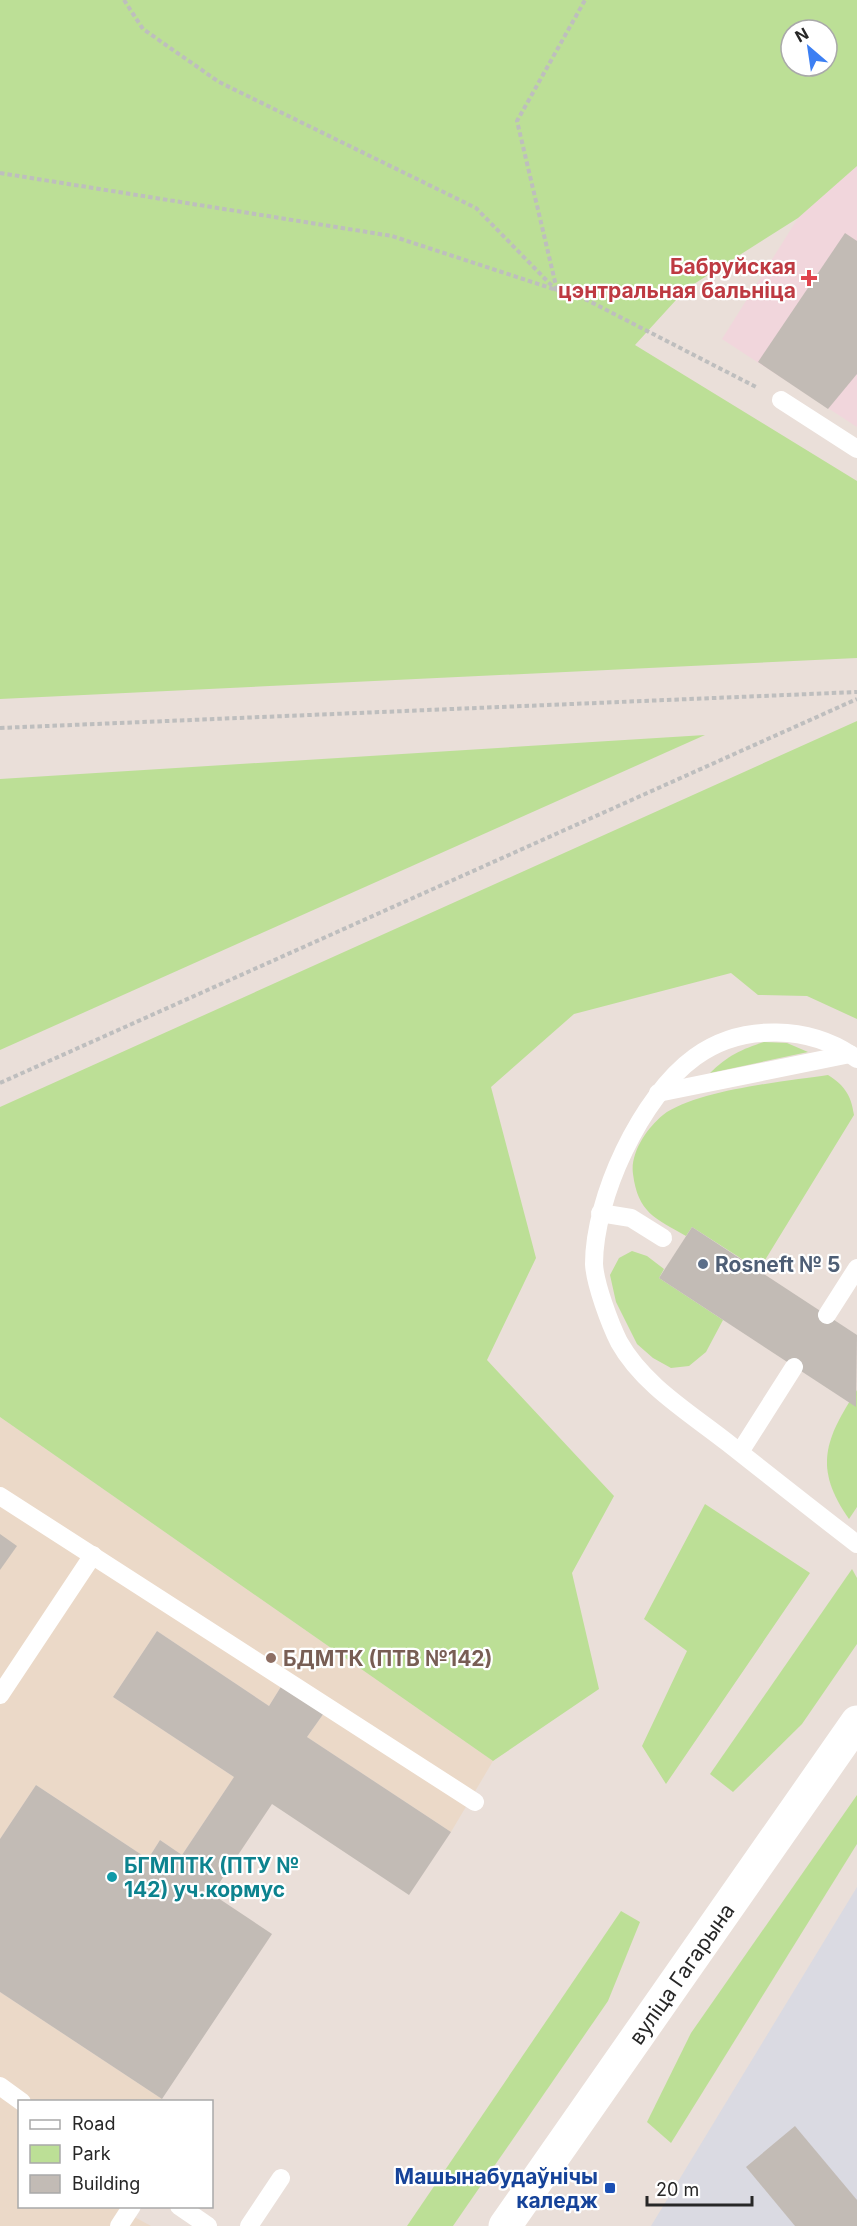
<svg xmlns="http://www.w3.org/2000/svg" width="857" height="2226" font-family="Inter,sans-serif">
  <rect width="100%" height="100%" fill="#eadfd9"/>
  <polygon fill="#dadae2" points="857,1887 857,2226 651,2226 685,2170"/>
  <g fill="#ebd9c8">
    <polygon points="0,1417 493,1761 451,1832 307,1737 324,1713 282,1685 269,1706 157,1631 113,1697 234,1777 182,1855 160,1840 148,1859 36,1785 0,1839"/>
    <polygon points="0,1992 162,2099 20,2102 20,2206 116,2207 151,2226 0,2226"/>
  </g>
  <polygon fill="#f1d6dc" points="857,166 857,427 722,339 798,218"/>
  <g fill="#bcdf96" fill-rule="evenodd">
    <path d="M 0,0 L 857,0 L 857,166 L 798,218 L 686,289 L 635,345 L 857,481 L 857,658 L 0,699 ZM 791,30 L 827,30 L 827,66 L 791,66 Z"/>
    <polygon points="857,721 857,1019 807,996 758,995 731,973 574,1014 491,1087 536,1258 487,1360 614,1496 572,1573 599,1689 493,1761 0,1417 0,1107"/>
    <polygon points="705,735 0,1050 0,779"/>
    <path d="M 764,1042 L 787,1043 L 808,1052 L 710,1073 C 727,1056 742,1049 764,1042 Z"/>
    <path d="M 828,1075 C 845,1086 851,1095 854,1115 L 759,1270 L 692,1227 L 686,1236 C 655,1218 638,1213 633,1174 C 630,1153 647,1128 663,1115 C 696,1090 787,1081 828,1075 Z"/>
    <polygon points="632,1251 647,1256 664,1269 659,1278 723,1320 706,1352 689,1366 671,1368 653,1358 637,1344 616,1302 610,1275 619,1258"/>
    <path d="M 857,1390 L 857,1507 L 849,1519 C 813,1468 825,1439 857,1390 Z"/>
    <polygon points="705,1504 810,1573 666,1784 642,1746 687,1651 644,1619"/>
    <polygon points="852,1569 857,1578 857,1644 802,1724 733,1792 710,1774"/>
    <polygon points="857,1795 857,1844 671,2143 647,2122 691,2033"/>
    <polygon points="621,1911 640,1922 608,2001 453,2226 407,2226"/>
  </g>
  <g fill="#c2bbb5">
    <polygon points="845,233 857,241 857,374 828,409 758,362"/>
    <polygon points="692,1227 857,1335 856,1407 659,1278"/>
    <polygon points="0,1534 17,1546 0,1570"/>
    <polygon points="157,1631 269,1706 282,1685 324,1713 307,1737 451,1832 409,1895 272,1804 212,1894 272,1934 162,2099 0,1992 0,1839 36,1785 148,1859 160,1840 182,1855 234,1777 113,1697"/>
    <polygon points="795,2126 857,2200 857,2226 795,2226 746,2167"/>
  </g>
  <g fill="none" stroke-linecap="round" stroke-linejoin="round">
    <g stroke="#bebebe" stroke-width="4" stroke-dasharray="4.5 3" stroke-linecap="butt">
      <polyline points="124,0 143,29 219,82 476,208 556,290"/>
      <polyline points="0,173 392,236 587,300 758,388"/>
      <polyline points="557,290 517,121 585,0"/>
      <polyline points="0,728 857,692"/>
      <polyline points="0,1083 857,699"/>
    </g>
    <g stroke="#fff" stroke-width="18">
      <polyline points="781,400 857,449"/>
      <path d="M 857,1059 C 811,1025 742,1023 695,1057 C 641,1096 594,1198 594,1264 C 595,1284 610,1324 619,1342 C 643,1385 690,1413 728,1443 C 771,1477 814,1511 857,1544"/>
      <polyline points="658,1093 850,1054"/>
      <polyline points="600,1213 631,1218 663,1238"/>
      <polyline points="827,1315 857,1268"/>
      <polyline points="740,1452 794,1367"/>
      <polyline points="0,1496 475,1802"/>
      <polyline points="0,1695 93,1555"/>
      <polyline points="0,2086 22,2102"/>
      <polyline points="179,2206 208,2226"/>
      <polyline points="119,2226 132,2206"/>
      <polyline points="249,2226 281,2178"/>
    </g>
    <path stroke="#fff" stroke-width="33" id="s1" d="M 505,2226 L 857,1722"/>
  </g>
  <path fill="#e0444e" stroke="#fff" stroke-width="2" d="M806 269h6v6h6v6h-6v6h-6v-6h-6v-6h6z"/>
  <circle fill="#5c6f8a" stroke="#fff" stroke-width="2" cx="703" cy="1264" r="6"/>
  <circle fill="#8d6e63" stroke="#fff" stroke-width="2" cx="271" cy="1658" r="6"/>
  <circle fill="#0f9aa8" stroke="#fff" stroke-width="2" cx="112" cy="1877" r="6"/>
  <rect fill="#1a4fb4" stroke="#fff" stroke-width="2" x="604" y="2182" width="12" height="12" rx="3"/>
  <g text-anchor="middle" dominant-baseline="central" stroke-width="4.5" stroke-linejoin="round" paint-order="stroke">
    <g font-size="21" font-weight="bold" fill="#be3a42" stroke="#fff" text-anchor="end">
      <text x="796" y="266">Бабруйская<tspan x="796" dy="24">цэнтральная бальніца</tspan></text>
    </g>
    <g font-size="21" font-weight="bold" fill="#4e5e75" stroke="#fff" text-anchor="start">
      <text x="715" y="1264">Rosneft № 5</text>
    </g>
    <g font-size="21" font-weight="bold" fill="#785e54" stroke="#fff" text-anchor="start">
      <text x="283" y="1658">БДМТК (ПТВ №142)</text>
    </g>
    <g font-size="21" font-weight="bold" fill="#0d838f" stroke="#fff" text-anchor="start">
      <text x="124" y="1865">БГМПТК (ПТУ №<tspan x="124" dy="24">142) уч.кормус</tspan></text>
    </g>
    <g font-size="21" fill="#272727" stroke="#fff">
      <text stroke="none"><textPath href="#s1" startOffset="308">вуліца Гагарына</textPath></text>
    </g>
    <g font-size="21" font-weight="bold" fill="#164399" stroke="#fff" text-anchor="end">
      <text x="598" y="2176">Машынабудаўнічы<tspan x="598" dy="24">каледж</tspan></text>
    </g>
  </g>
  <rect x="18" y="2100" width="195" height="108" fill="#ffffff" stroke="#a9a9a9" stroke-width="1.5"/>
  <rect x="30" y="2120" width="30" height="9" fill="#ffffff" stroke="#a9a9a9" stroke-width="1.5"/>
  <text x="72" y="2130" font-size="18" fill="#272727">Road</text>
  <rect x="30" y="2145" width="30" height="18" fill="#bcdf96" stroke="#a9a9a9" stroke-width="1.5"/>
  <text x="72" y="2160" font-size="18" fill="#272727">Park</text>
  <rect x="30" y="2175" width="30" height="18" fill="#c2bbb5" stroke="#a9a9a9" stroke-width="1.5"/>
  <text x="72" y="2190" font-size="18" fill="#272727">Building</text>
  <g transform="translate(809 48) rotate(331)"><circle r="28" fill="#ffffff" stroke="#a9a9a9" stroke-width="1.5"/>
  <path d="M0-4.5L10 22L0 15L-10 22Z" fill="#3c7ff3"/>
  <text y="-9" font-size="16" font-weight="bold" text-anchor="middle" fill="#272727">N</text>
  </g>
  <path d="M647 2196v9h105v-9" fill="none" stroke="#272727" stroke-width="3"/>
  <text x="656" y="2196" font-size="18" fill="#272727" stroke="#ffffff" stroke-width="4.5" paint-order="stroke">20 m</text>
</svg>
